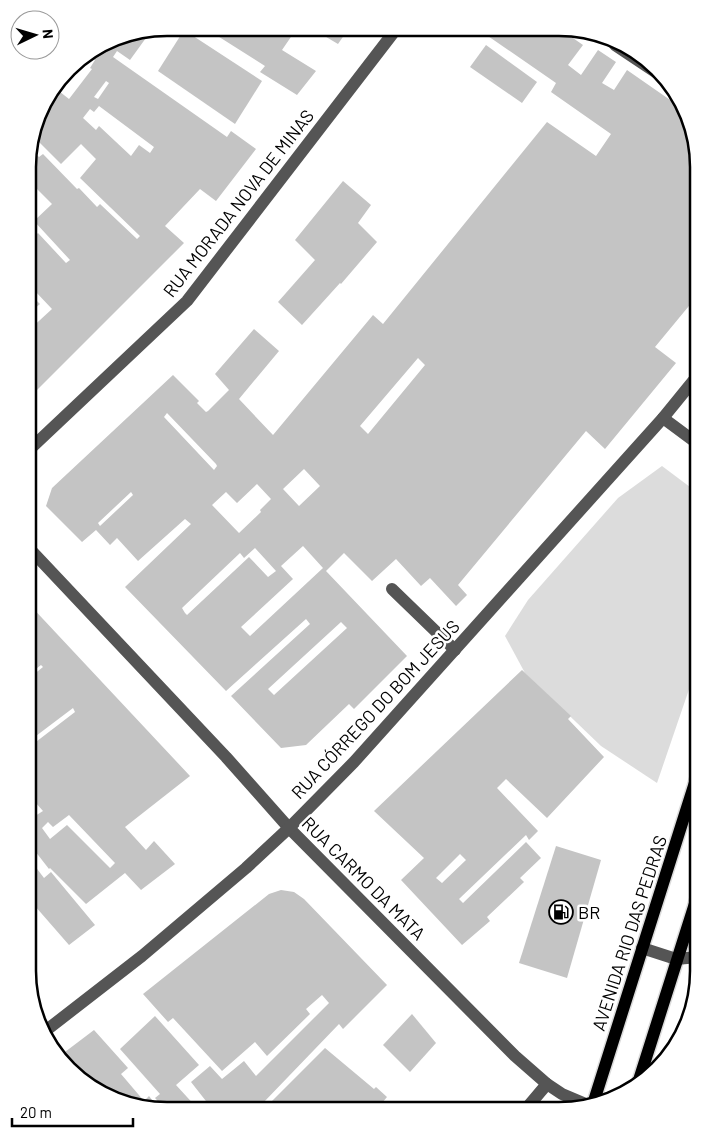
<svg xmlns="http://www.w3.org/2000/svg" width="726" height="1138" font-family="Barlow,sans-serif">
  <rect width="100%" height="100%" fill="#fff"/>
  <polygon fill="#dcdcdc" points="662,466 698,493 698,663 657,783 601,746 525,673 505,636 528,600 618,498"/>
  <g fill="#c4c4c4" fill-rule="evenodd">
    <polygon points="205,28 290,28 295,31 282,50 316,71 297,95 260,72 265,66"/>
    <polygon points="311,28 349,28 338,44"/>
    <path d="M 489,28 L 560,29 L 583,45 L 568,65 L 581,75 L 598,50 L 616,62 L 602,83 L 614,90 L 627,70 L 686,111 L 698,167 L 698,295 L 655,347 L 676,363 L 605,449 L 586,431 L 458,585 L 467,595 L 456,606 L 430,578 L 421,586 L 396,559 L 372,581 L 344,553 L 326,571 L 407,656 L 354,709 L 349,704 L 306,745 L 281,748 L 231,696 L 310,624 L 306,619 L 226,691 L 125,587 L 191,524 L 185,519 L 138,561 L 117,538 L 110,545 L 96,530 L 82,542 L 46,506 L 52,488 L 173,375 L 199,401 L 197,403 L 206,412 L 208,411 L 229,390 L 215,374 L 254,329 L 279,351 L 239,399 L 273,435 L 373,315 L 383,324 L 547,122 L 596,156 L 611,134 L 551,92 L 556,83 L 485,34 ZM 418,358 L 425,365 L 368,434 L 360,426 ZM 167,413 L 216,464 L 217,466 L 214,470 L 164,417 ZM 304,469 L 320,486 L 299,506 L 283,489 ZM 257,484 L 271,499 L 260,510 L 261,512 L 239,533 L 212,505 L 226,492 L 237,503 ZM 131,492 L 133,495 L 100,526 L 98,523 ZM 303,546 L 323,568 L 250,636 L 241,627 L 293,579 L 281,566 ZM 255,548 L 276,571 L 268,577 L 249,557 L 187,615 L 185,613 L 182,608 L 240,553 L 244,558 ZM 341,622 L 347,628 L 274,695 L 268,689 Z"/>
    <polygon points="184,30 262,81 235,124 158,71"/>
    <path d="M 151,31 L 130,60 L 117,51 L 113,57 L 227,137 L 231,131 L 256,149 L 216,201 L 200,189 L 165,226 L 184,243 L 28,399 L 28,331 L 52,309 L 35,291 L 31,295 L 40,304 L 28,314 L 29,242 L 38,233 L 66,263 L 70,260 L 34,221 L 52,204 L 36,188 L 29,196 L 29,147 L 39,157 L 43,154 L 77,189 L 79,188 L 97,207 L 100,204 L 137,239 L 140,236 L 80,178 L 96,159 L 81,144 L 61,164 L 36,139 L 30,145 L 42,105 L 55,88 L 69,99 L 92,69 L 90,68 L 95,60 L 88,55 L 90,53 L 114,38 ZM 106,81 L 109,83 L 98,99 L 94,97 ZM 99,106 L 154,147 L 150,153 L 139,145 L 131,156 L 99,126 L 96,130 L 83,118 L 90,109 L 94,112 Z"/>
    <polygon points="486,45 537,82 522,103 470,67"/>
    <polygon points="343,181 371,205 358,223 377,242 341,284 340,283 302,325 278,302 315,260 295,240"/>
    <path d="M 28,603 L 190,776 L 125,827 L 146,850 L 154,841 L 175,864 L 141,890 L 125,873 L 86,904 L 50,868 L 49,869 L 28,842 L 28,808 L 35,816 L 43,811 L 28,794 L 28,748 L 75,712 L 73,708 L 28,742 L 28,679 L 43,667 L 41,665 L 28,675 ZM 69,815 L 115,863 L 110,868 L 67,825 L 50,839 L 42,828 L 48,822 L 53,827 Z"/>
    <path d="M 522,670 L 571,716 L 568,719 L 604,757 L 547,818 L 506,779 L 497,788 L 538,831 L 529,840 L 526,835 L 459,899 L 463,903 L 526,842 L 541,858 L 520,878 L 524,882 L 487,917 L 490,921 L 462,945 L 401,880 L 424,858 L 374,811 ZM 460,854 L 466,860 L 442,883 L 436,878 Z"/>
    <polygon points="556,846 601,860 567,978 519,963"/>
    <polygon points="28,857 44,878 51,872 95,925 69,945 28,898"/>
    <polygon points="281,890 294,892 304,899 387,985 343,1029 339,1024 263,1103 266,1107 263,1110 213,1110 191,1082 210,1066 222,1079 244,1061 256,1076 329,1003 322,995 306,1009 310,1014 267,1056 255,1042 222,1071 173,1018 168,1022 143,994 269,894"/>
    <polygon points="412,1014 436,1043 410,1072 383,1045"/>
    <polygon points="155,1016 199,1065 176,1085 198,1109 165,1109 155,1098 160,1094 120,1049"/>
    <polygon points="94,1030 128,1068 121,1074 144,1101 149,1096 159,1109 149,1109 82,1082 61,1055"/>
    <polygon points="325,1048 374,1089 376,1087 387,1097 376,1110 273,1110 268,1105"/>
  </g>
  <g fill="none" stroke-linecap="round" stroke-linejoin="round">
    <g stroke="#dbdbdb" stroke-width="15">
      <g id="major">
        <polyline points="639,1080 698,894"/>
        <polyline points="593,1104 698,773"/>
      </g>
    </g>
    <g stroke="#555" stroke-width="12">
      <polyline points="615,45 657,73"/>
      <polyline points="663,418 698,444"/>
      <polyline points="28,451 187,301 397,28"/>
      <polyline points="28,547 226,757 289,828 515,1056 547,1084 562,1094 588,1105"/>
      <polyline points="392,589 455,650"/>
      <polyline points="642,948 676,959 698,957"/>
      <polyline points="44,1032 142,956 246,868 289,828 354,762 663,418 698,375"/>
      <polyline points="525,1110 547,1084"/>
    </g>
    <use href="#major" stroke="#000" stroke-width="12"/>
  </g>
  <defs>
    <g id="fuel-ring" transform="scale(1.25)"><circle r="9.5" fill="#fff" stroke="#000" stroke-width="1.5"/><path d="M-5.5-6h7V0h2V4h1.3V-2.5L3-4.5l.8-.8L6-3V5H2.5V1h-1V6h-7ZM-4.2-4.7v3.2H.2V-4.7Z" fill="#000"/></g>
  </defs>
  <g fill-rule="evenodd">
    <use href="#fuel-ring" x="561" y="912"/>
  </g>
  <g text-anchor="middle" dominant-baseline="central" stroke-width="5" stroke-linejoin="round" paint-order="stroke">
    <g font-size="18" fill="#000" stroke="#fff">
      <text transform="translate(238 203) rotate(-52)">RUA MORADA NOVA DE MINAS</text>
      <text transform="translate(375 709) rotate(-47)">RUA CÓRREGO DO BOM JESUS</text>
      <text transform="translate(364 878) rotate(45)">RUA CARMO DA MATA</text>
      <text transform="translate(629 933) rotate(-72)">AVENIDA RIO DAS PEDRAS</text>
    </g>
    <g font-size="18" fill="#000" stroke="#fff" text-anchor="start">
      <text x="578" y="912">BR</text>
    </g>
  </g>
  <path d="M0 0H726V1138H0ZM167 36H559A131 131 0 0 1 690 167V971A131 131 0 0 1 559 1102H167A131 131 0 0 1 36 971V167A131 131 0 0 1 167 36Z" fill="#fff" fill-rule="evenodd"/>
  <path fill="none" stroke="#000" stroke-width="2.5" d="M167 36H559A131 131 0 0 1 690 167V971A131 131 0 0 1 559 1102H167A131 131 0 0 1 36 971V167A131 131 0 0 1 167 36Z"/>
  <g transform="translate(35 35) rotate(85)"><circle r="24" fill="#ffffff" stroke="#999999"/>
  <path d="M0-4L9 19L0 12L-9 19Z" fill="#000000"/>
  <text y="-8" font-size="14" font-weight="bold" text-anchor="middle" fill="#000000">N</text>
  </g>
  <path d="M12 1118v8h121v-8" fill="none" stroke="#000000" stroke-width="2.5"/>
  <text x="20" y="1118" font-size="15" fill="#000000" stroke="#ffffff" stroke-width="4" paint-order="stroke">20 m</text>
</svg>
